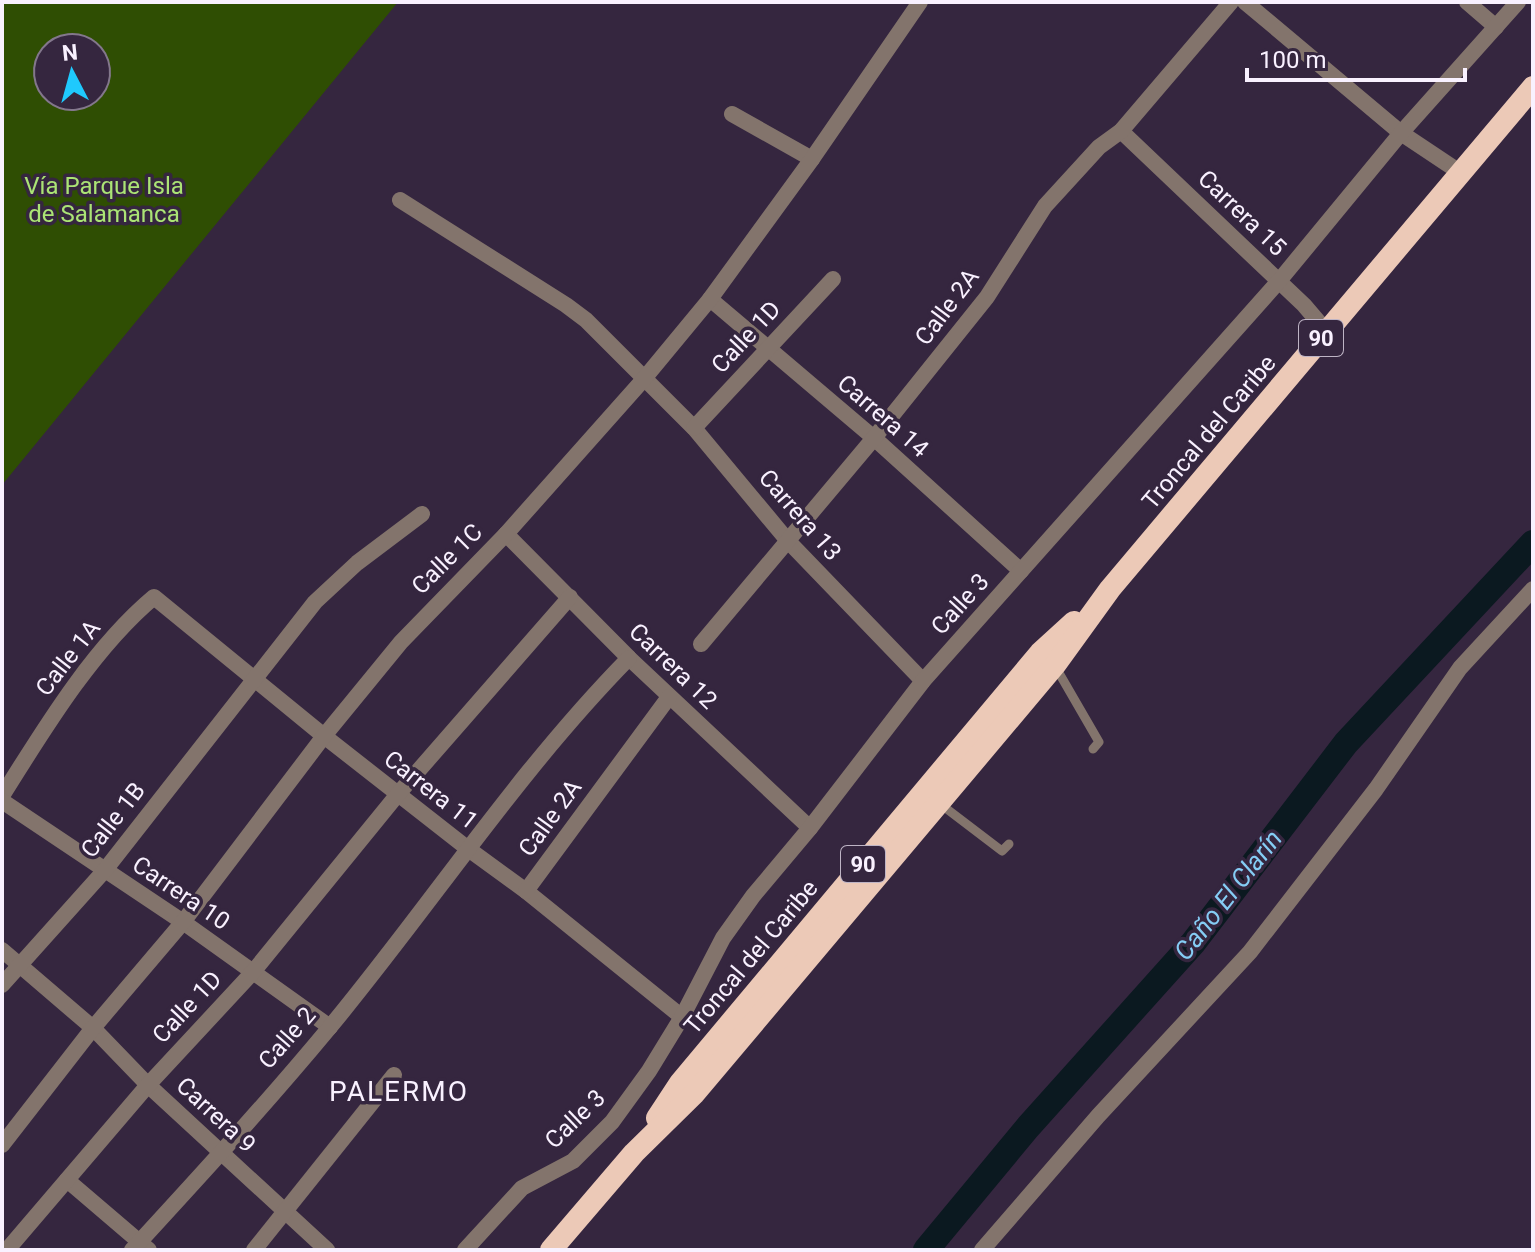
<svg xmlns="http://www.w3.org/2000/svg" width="1535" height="1252" font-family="Roboto,sans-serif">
  <rect width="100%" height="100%" fill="#35263f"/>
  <path fill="#2f4e03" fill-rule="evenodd" d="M 2,2 L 398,2 L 2,485 ZM 48,48 L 96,48 L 96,96 L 48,96 Z"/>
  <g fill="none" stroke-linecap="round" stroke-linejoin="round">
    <polyline stroke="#0b1920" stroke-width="26" points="926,1250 1028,1127 1193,943 1346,743 1533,543"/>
    <g stroke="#83746c" stroke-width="9">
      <polyline points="1055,666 1099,742 1093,749"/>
      <polyline points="939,803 1002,851 1009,844"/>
    </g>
    <g stroke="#83746c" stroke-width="16">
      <polyline points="1245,2 1401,133 1461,173"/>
      <polyline points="1467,2 1496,27"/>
      <polyline points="732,114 812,159"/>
      <polyline points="1121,131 1304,305 1327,332"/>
      <polyline points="400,200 566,305 586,320 694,428 788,541 923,681"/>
      <polyline points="710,299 874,438 1021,571"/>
      <polyline points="694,428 833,279"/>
      <polyline points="506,534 629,658 810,828"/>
      <polyline points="701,644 874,438 987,297 1045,206 1099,147 1121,131 1231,2"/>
      <path d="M 2,796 C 44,729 93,648 154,597 L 324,736 L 467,848 L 526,891 L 682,1017"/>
      <polyline points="2,801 183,922 330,1027"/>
      <polyline points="526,891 669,697"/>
      <polyline points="2,950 93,1028 148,1085 327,1250"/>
      <polyline points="2,985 105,870 315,602 357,563 422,514"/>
      <polyline points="2,1145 93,1028 183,922 324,736 401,642 506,534 643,380 710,299 812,159 920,2"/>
      <polyline points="67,1180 149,1250"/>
      <polyline points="7,1250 148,1085 253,972 398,794 570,597"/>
      <path d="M 132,1250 C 199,1177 267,1103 330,1027 C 431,905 517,772 629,658"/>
      <polyline points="254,1250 394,1075"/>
      <polyline points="465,1250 522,1188 573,1161 612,1122 649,1071 682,1017 723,938 753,896 810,828 923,681 1279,281 1401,133 1518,2"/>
      <polyline points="982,1250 1098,1116 1250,952 1376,789 1460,668 1533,589"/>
    </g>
    <g stroke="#ecc9b7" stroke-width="22">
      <polyline points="657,1118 680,1083 1040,653 1074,622"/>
      <polyline points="551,1250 634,1153 694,1094 1055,665 1110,589 1533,87"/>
    </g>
  </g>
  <g text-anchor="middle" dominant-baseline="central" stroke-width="7" stroke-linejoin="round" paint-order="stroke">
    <g fill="#35263f" stroke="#beb4c5" stroke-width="2">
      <rect x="1299" y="320" width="44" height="36" rx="6"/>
      <rect x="841" y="846" width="44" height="36" rx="6"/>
    </g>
    <g font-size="22" font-weight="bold" fill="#f9f1ff">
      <text x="1321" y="338">90</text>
      <text x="863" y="864">90</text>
    </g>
    <g font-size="24" fill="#abe475" stroke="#35263f">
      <text x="104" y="186">Vía Parque Isla<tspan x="104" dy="28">de Salamanca</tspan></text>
    </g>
    <g font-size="24" fill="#f9f1ff" stroke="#35263f">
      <text transform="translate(1242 213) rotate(44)">Carrera 15</text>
      <text transform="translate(947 307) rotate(-53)">Calle 2A</text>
      <text transform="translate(746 337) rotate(-47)">Calle 1D</text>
      <text transform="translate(883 416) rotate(41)">Carrera 14</text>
      <text transform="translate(1209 432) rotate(-50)">Troncal del Caribe</text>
      <text transform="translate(800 515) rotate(49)">Carrera 13</text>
      <text transform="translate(447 559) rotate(-45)">Calle 1C</text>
      <text transform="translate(960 604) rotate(-48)">Calle 3</text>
      <text transform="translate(68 658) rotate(-52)">Calle 1A</text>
      <text transform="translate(673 666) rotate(44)">Carrera 12</text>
      <text transform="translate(431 790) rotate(38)">Carrera 11</text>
      <text transform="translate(550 818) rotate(-54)">Calle 2A</text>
      <text transform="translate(113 820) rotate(-52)">Calle 1B</text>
      <text transform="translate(181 893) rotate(34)">Carrera 10</text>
      <text transform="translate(751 957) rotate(-50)">Troncal del Caribe</text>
      <text transform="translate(187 1007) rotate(-47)">Calle 1D</text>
      <text transform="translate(287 1038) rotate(-49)">Calle 2</text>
      <text transform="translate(216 1115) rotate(43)">Carrera 9</text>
      <text transform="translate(575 1119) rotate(-44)">Calle 3</text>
    </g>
    <g font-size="26" font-style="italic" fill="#85cdf5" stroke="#35263f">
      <text transform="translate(1228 895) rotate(-52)">Caño El Clarín</text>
    </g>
    <g font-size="28" letter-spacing="2" fill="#f9f1ff" stroke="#35263f">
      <text x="399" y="1091">PALERMO</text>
    </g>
  </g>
  <rect width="1535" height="1252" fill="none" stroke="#f9f1ff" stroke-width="8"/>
  <g transform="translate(72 72) rotate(354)"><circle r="38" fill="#35263f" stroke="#83778c" stroke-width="2"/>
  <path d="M0-6L14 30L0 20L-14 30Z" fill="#1fc9fd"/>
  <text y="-12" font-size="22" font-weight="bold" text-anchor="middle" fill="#f9f1ff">N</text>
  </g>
  <path d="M1247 68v12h218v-12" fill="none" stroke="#f9f1ff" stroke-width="4"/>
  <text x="1259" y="68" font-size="24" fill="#f9f1ff" stroke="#35263f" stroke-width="6" paint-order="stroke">100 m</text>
</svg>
